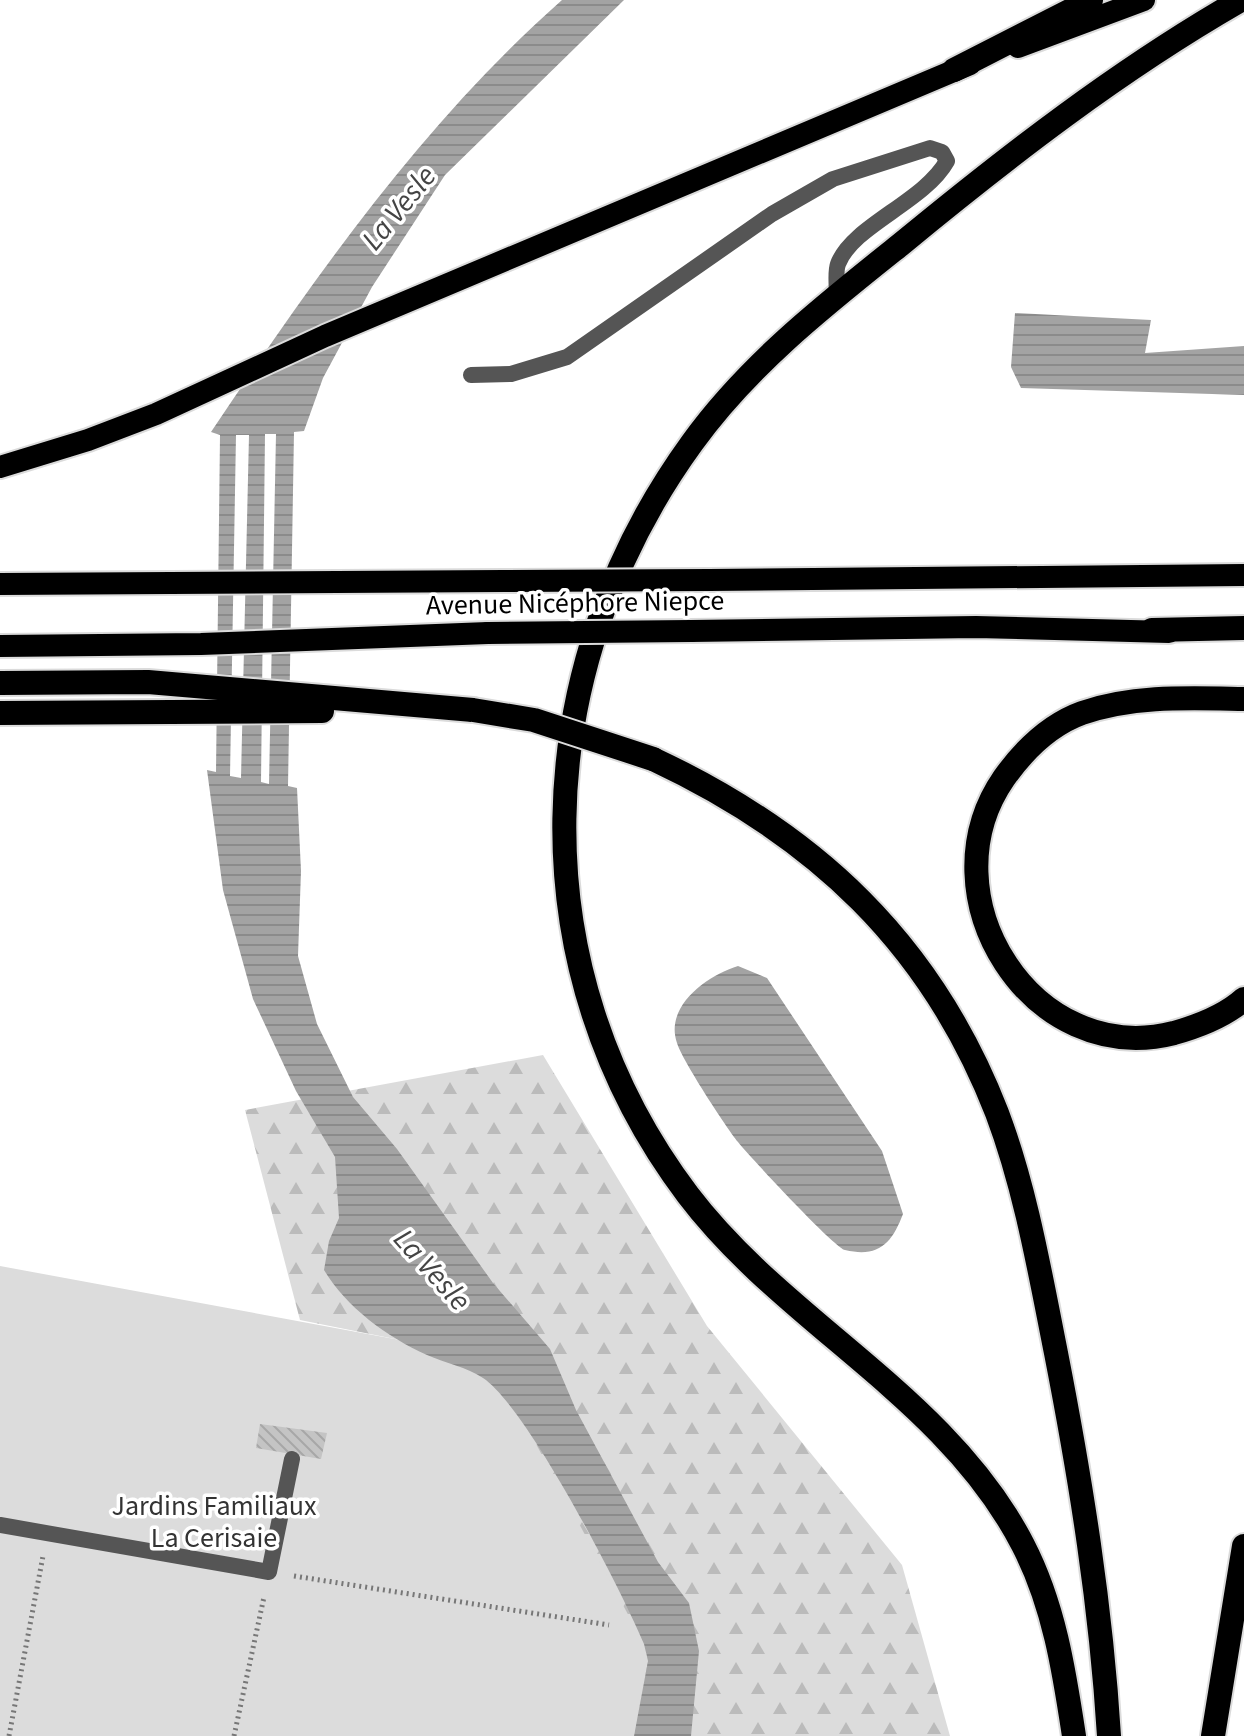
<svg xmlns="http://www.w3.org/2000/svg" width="1244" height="1736" font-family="'Source Sans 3',sans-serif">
  <defs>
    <pattern id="forest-firs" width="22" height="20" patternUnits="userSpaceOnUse" patternTransform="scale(2)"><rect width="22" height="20" fill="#dcdcdc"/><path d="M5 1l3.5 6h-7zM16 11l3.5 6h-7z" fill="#bbb"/></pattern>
    <pattern id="water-rules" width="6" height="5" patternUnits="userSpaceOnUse" patternTransform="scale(2)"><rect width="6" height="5" fill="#a3a3a3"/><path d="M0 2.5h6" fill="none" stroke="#8b8b8b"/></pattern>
    <pattern id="building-back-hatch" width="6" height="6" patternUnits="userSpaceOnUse" patternTransform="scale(2)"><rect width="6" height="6" fill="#c4c4c4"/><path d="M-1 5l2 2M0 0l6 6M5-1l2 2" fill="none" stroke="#a7a7a7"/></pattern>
  </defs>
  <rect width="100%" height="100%" fill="#fff"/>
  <polygon fill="url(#forest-firs)" points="543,1055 707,1326 902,1565 950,1736 634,1736 647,1654 456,1367 400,1340 300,1320 245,1110"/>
  <polygon fill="#dcdcdc" points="0,1266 400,1340 484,1378 502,1394 529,1431 644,1644 648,1661 634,1736 0,1736"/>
  <g fill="url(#water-rules)" fill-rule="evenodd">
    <path d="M 562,0 L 624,0 L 445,175 L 372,287 L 323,378 L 304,431 L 294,432 L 288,786 L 297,788 L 301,871 L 298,956 L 317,1024 L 353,1097 L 397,1149 L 493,1283 L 550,1349 L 576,1410 L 658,1562 L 689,1603 L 699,1651 L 691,1736 L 634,1736 L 648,1661 L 644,1644 C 621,1589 527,1407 483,1378 C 467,1367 445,1363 427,1355 C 387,1337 346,1307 324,1270 L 329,1241 L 339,1218 L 335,1157 L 296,1091 L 253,999 L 223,890 L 207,770 L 216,772 L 220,435 L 211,432 C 314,278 422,124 562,0 ZM 265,434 L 276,434 L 269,784 L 261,782 ZM 236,435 L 249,435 L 241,778 L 230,776 Z"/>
    <polygon points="1015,313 1151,320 1145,353 1244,346 1244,395 1021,388 1011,367"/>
    <path d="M 738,966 L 767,978 L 882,1151 L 903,1214 C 892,1243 879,1258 845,1250 C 834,1247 749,1156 738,1142 C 726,1127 682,1060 677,1043 C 664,1006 708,975 738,966 Z"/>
  </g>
  <polygon fill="url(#building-back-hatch)" points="260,1424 327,1433 321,1459 256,1448"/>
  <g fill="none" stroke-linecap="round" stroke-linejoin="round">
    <g stroke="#dbdbdb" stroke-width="26">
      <g id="trunk">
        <polyline points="1018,47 1144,0"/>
        <polyline points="0,467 88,440 156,414 325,336 970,64"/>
        <polyline points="709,580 1244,575"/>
        <polyline points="0,584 504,581"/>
        <polyline points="691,631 976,627 1169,632"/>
        <polyline points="0,646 201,644 488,633"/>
      </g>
    </g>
    <g stroke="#dbdbdb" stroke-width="28">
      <g id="motorway">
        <polyline points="954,70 1091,0"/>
        <polyline points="1152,630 1244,628"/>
        <polyline points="0,683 148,682 473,710"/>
        <path d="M 1244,699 C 1190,698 1134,695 1082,713 C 1049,725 1024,750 1004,778 C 923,895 1032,1069 1174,1033 C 1199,1026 1225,1016 1244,999"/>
        <polyline points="0,713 322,711"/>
        <path d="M 653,759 C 815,835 931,943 997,1113 C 1026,1190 1040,1273 1056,1353 C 1081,1481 1101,1606 1109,1736"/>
        <path d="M 1074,1736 C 1064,1670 1054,1605 1023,1545 C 947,1397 786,1324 688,1195 C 517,969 528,669 692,443 C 748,365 826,304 900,245 C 1008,156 1119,70 1241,0"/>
        <polyline points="1213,1736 1244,1546"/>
      </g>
    </g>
    <g stroke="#777" stroke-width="5" stroke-dasharray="2 4" stroke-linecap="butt">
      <polyline points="294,1576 609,1625"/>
      <polyline points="9,1736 43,1556"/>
      <polyline points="234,1736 264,1597"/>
    </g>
    <g stroke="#555" stroke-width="16">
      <path d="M 471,375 L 511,374 L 567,357 L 772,214 L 833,179 L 930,148 L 942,152 L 947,161 C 924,202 852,226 838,264 C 835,272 837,286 837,295"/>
      <polyline points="0,1525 269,1572 292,1459"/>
    </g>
    <use href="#trunk" stroke="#000" stroke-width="22"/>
    <use href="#motorway" stroke="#000" stroke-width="24"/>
    <g stroke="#dbdbdb" stroke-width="26" stroke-linecap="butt">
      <g id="trunk-bridge">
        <polyline points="504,581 709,580"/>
        <polyline points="488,633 691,631"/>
      </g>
    </g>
    <g stroke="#dbdbdb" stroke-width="28" stroke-linecap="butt">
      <polyline id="motorway-bridge" points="473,710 534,720 653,759"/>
    </g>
    <use href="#trunk-bridge" stroke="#000" stroke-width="22"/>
    <use href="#motorway-bridge" stroke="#000" stroke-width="24"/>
  </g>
  <g text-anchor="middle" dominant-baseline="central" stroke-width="7" stroke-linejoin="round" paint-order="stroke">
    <g font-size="28" fill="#000" stroke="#fff">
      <text transform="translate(575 603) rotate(-1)">Avenue Nicéphore Niepce</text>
    </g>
    <g font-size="28" fill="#333" stroke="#fff">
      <text x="214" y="1506">Jardins Familiaux<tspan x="214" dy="32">La Cerisaie</tspan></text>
    </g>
    <g font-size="30" font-style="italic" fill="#444" stroke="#fff">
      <text transform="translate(399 208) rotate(-51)">La Vesle</text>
      <text transform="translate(432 1270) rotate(48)">La Vesle</text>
    </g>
  </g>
</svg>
